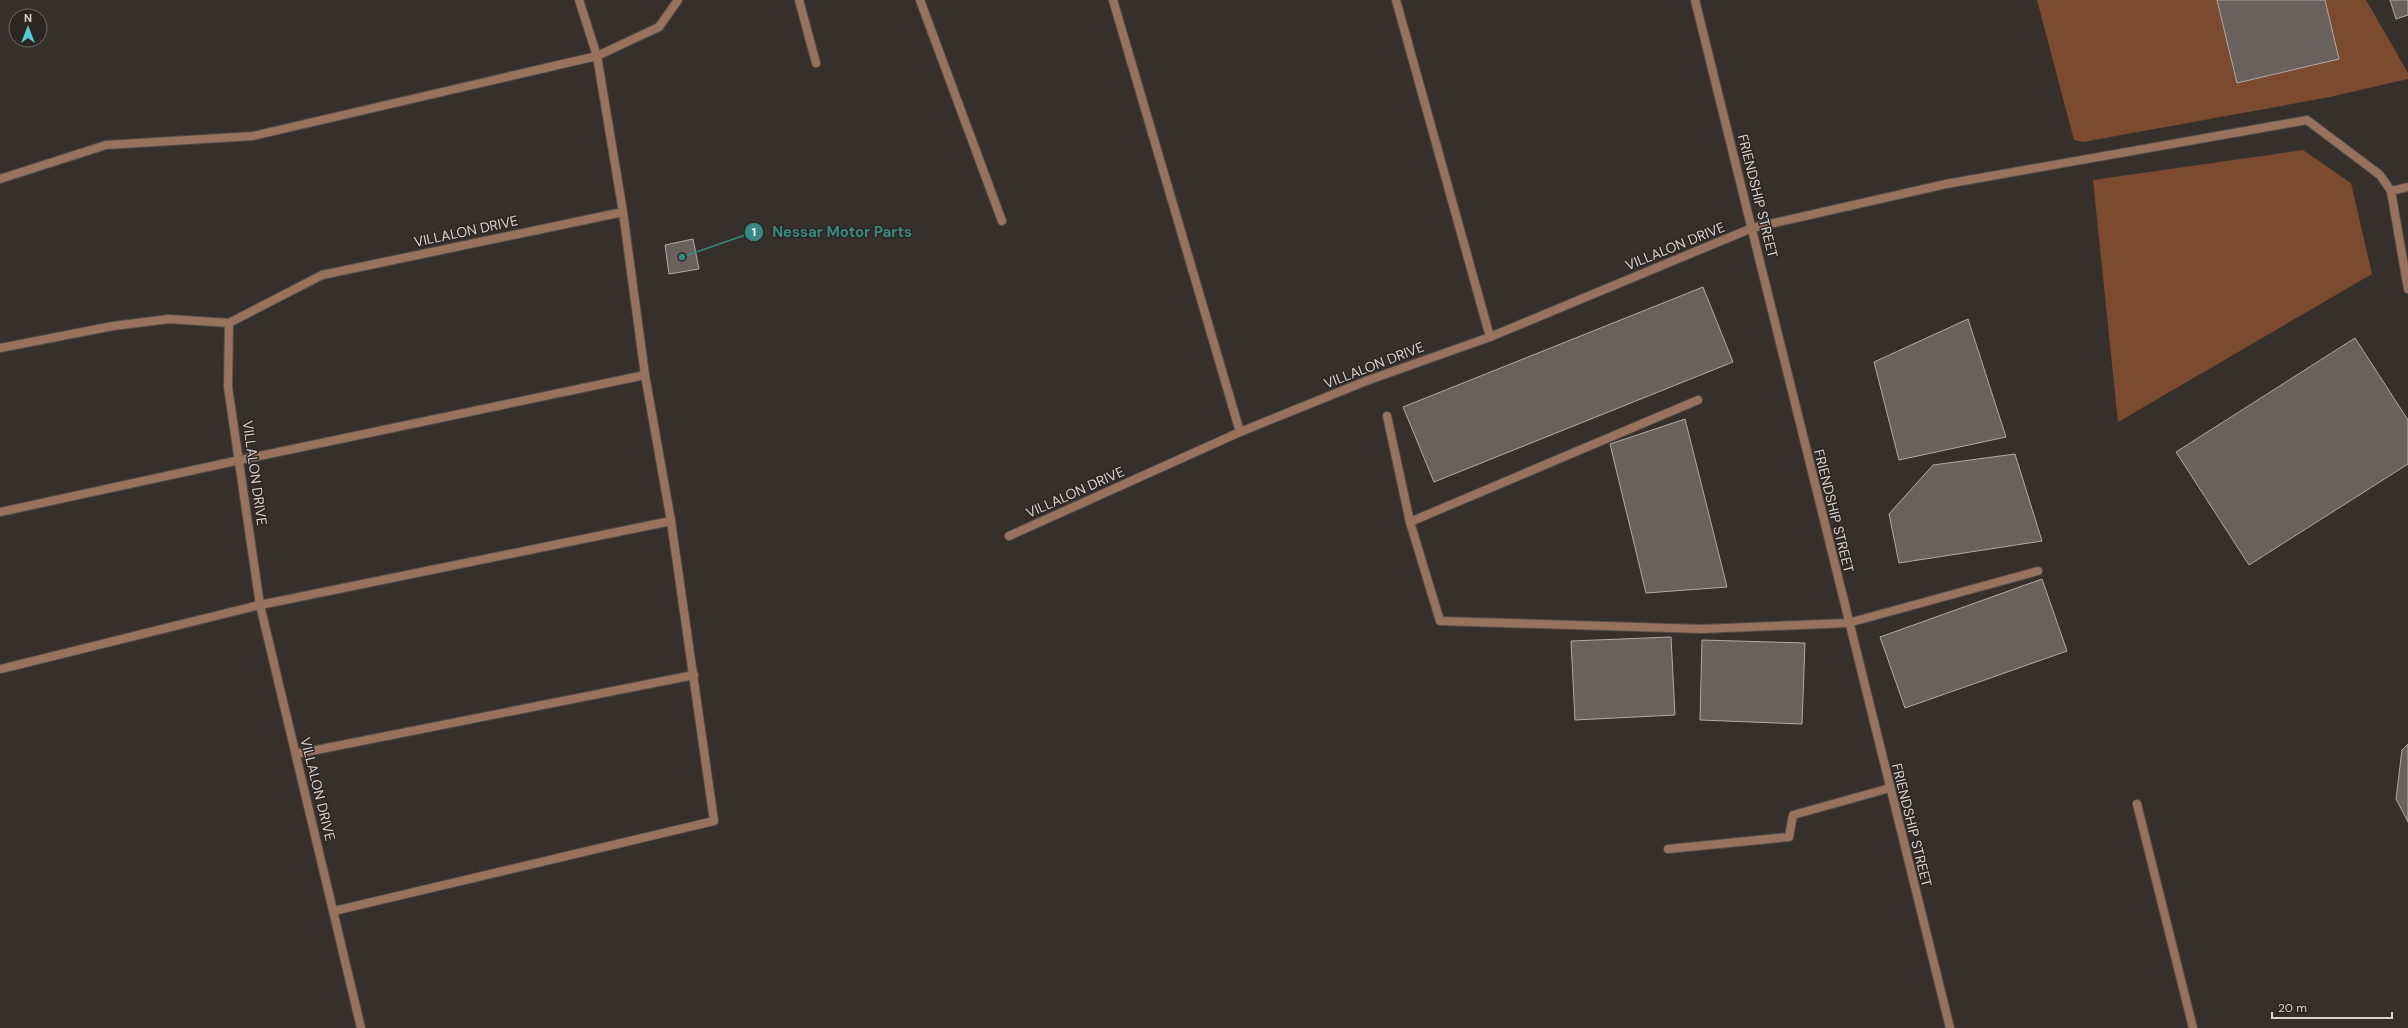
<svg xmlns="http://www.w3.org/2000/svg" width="2408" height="1028" font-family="'DM Sans',sans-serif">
  <rect width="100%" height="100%" fill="#36302c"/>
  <g fill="#7c4b2f">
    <polygon points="2037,0 2366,0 2408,73 2408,79 2325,98 2083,142 2074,140"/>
    <polygon points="2303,150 2351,183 2372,274 2118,422 2093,180"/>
  </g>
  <g fill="#68615d" stroke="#b2aaa6">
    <polygon points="2217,0 2325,0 2339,59 2237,83"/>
    <polygon points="2390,0 2408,0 2408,15 2396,19"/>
    <polygon points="693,239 699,269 669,274 665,245"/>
    <polygon points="1703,287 1733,362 1434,482 1403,407"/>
    <polygon points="1968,319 2006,437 1899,460 1874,362"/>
    <polygon points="2355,338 2408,420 2408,464 2249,565 2176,452"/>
    <polygon points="1685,419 1727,587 1646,593 1610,444"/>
    <polygon points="2015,454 2042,541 1899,563 1889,514 1933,465"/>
    <polygon points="2042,579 2067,651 1905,708 1880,637"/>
    <polygon points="1671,637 1675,715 1575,720 1571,641"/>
    <polygon points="1702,640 1805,643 1802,724 1700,720"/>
    <polygon points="2408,744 2408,822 2396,799 2402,750"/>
  </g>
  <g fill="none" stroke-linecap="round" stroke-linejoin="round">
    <g stroke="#544e4a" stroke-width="10">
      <g id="service">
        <polyline points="920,0 1002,221"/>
        <polyline points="2408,187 2391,191 2408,289"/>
        <polyline points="1410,522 1698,400"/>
        <polyline points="1848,623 2038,571"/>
        <polyline points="1668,849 1789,837 1793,815 1890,788"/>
      </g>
    </g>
    <g stroke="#544e4a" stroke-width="10">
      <g id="minor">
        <polyline points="799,0 816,63"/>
        <polyline points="1113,0 1240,432"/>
        <polyline points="1396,0 1490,337"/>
        <polyline points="0,179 106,145 253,136 597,56"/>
        <polyline points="0,348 113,326 169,319 229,323"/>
        <polyline points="1387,416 1410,522 1440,621 1702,629 1848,623"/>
        <polyline points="0,512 240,460"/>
        <polyline points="1009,536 1240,432 1366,381 1490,337 1752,228 1946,184 2307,120 2380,175 2391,191"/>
        <polyline points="1,669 260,605 671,521"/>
        <polyline points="296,754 694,675"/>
        <polyline points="2137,804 2193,1028"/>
        <polyline points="334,911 714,821 671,521 645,375"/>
      </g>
    </g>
    <g stroke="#544e4a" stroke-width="10">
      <g id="tertiary">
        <polyline points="1695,0 1950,1028"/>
        <polyline points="597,56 659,27 678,0"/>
        <polyline points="240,460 645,375 623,212 597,56 579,0"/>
        <polyline points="361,1028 260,605 228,387 229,323 322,275 623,212"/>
      </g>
    </g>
    <use href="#service" stroke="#98725d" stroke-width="8"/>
    <use href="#minor" stroke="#98725d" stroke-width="8"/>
    <use href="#tertiary" stroke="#98725d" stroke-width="8"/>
  </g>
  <g text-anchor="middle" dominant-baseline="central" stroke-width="3" stroke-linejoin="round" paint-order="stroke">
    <g font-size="14" fill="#dad6d3" stroke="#2c2623">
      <text transform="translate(1758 196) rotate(76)">FRIENDSHIP STREET</text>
      <text transform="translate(466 231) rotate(-12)">VILLALON DRIVE</text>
      <text transform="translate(1675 246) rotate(-22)">VILLALON DRIVE</text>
      <text transform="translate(1374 365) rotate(-21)">VILLALON DRIVE</text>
      <text transform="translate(255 473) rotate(82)">VILLALON DRIVE</text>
      <text transform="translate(1075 492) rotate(-24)">VILLALON DRIVE</text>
      <text transform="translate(1834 511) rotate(76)">FRIENDSHIP STREET</text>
      <text transform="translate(318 789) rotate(76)">VILLALON DRIVE</text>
      <text transform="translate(1912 825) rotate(76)">FRIENDSHIP STREET</text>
    </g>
  </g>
  <path fill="none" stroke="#388982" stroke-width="1.5" d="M682 257L754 232"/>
  <g fill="#388982" stroke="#2c2623" stroke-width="1.5">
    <circle cx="682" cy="257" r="4"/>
    <circle cx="754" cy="232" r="10"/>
  </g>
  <g font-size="12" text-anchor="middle" font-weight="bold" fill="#fff">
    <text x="754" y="236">1</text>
  </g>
  <g font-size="15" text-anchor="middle" font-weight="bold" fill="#388982" stroke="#2c2623" stroke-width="3" stroke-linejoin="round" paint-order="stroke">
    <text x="842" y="237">Nessar Motor Parts</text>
  </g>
  <g transform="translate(28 28)"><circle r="19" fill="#2c2623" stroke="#726c69"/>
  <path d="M0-3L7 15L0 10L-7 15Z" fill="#51ccd2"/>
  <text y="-6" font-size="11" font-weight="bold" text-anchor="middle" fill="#dad6d3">N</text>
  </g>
  <path d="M2272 1012v6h120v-6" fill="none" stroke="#dad6d3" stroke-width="2"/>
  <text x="2278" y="1012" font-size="12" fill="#dad6d3" stroke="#2c2623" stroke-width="3" paint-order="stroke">20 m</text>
</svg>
